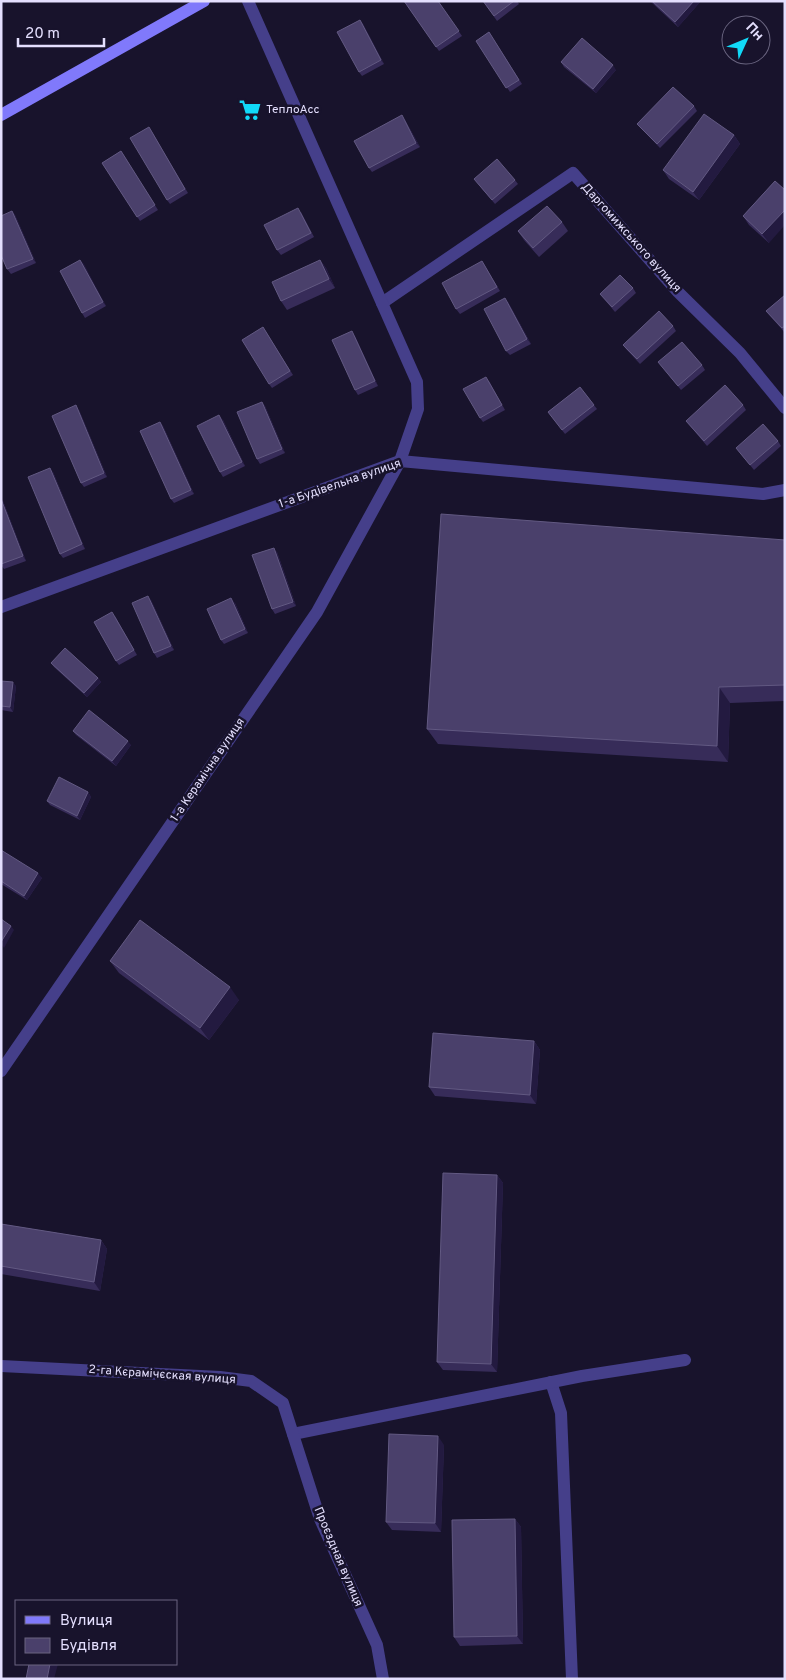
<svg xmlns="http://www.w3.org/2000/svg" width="786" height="1680" font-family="Overpass,sans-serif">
  <rect width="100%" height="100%" fill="#18132c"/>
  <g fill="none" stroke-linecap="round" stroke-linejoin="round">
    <g stroke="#453f8a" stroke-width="12">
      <polyline points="551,1382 561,1413 572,1679"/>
      <polyline points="293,1434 582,1376 685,1360"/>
    </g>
    <g stroke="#453f8a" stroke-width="12">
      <polyline points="382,303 573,173 678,292 740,353 785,408"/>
      <polyline points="1,607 400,461 763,494 785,490"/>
      <polyline points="1,1071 317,612 400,461 418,409 417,382 248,1"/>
      <polyline points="1,1366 220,1377 251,1381 283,1403 320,1519 377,1645 383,1679"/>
    </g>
    <polyline stroke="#8079fb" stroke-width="12" points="1,115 204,1"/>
  </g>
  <g fill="#372c59">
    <polygon points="404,1 438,1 462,36 439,51"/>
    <polygon points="483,1 517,1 519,4 497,21"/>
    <polygon points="650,1 701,1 678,27"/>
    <polygon points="360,20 363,24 384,64 362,76 359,72"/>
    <polygon points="489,32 522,84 510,92 476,41"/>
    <polygon points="561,62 616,70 596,93 564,67"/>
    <polygon points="694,106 697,111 660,148 641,128 637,124"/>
    <polygon points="405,120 420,147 372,172 369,168"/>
    <polygon points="149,127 188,193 170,204 167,200"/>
    <polygon points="734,135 740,144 699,200 669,179 663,170"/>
    <polygon points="121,151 158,210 140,221 102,163"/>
    <polygon points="474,179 515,180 518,184 495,204"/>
    <polygon points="775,181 769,243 749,225 743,216"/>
    <polygon points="12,211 15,215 36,263 11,274 7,269"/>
    <polygon points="301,212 314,237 281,255 277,250"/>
    <polygon points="562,222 568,231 539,257 524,240 518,231"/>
    <polygon points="80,260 106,306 85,318 82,313"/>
    <polygon points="320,260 326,268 335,288 287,310 281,301"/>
    <polygon points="482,261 500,291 460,314 456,309"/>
    <polygon points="633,288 636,293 615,312 600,294"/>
    <polygon points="785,295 785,333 766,311"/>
    <polygon points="508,302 531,344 510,355 506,351"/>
    <polygon points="673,326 676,331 640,364 626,349 623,345"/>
    <polygon points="263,327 293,375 272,388 269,384"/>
    <polygon points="355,336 378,386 358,395 355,390"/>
    <polygon points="658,362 702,365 705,370 681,390"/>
    <polygon points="489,381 505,410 483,422 480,418"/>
    <polygon points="580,387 597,409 565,434 548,412"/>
    <polygon points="262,402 265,406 285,453 260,464 257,459"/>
    <polygon points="743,405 746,410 707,446 686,421"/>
    <polygon points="79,410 107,477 84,487 81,483"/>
    <polygon points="223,420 245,466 223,477 220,472"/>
    <polygon points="160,422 163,426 194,494 174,503 171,499"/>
    <polygon points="778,441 781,446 754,470 736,448"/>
    <polygon points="53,472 85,549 63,558 60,554"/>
    <polygon points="1,498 3,501 26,561 4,569 1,565"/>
    <polygon points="785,540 785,701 730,703 728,762 438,744 427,729"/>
    <polygon points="277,552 296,606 275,614 272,609"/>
    <polygon points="151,600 174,650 157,658 154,653"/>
    <polygon points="235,603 248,633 224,644 221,640"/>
    <polygon points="115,616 137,655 119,665 116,661"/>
    <polygon points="51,663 98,678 101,682 87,697 54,667"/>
    <polygon points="1,681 16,686 13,712 1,710"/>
    <polygon points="73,731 131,745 116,766 76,735"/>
    <polygon points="88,792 91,797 80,820 50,805 47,801"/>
    <polygon points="1,850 42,878 27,900 1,884"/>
    <polygon points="110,961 239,1000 209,1040 119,973"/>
    <polygon points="534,1041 540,1050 536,1104 435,1096 429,1087"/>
    <polygon points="497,1175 503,1183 497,1372 443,1370 437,1362"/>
    <polygon points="1,1224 101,1240 107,1249 100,1291 1,1274"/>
    <polygon points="444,1445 441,1532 392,1530 386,1522"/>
    <polygon points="515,1519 521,1527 523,1644 460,1646 454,1637"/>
  </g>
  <g fill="#231a40">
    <polygon points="694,1 701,1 678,27 675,22"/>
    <polygon points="360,20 363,24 384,64 381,60"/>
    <polygon points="613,65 616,70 596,93 593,89"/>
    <polygon points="402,115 405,120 420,147 416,143"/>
    <polygon points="734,135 740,144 699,200 693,192"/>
    <polygon points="785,210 785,225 769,243 762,234"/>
    <polygon points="12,211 15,215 36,263 33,259"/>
    <polygon points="80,260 84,264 106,306 103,302"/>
    <polygon points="320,260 326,268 335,288 329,279"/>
    <polygon points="505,298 508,302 531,344 527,339"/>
    <polygon points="352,331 355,336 378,386 375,381"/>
    <polygon points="262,402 265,406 285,453 282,449"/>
    <polygon points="76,405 79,410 107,477 104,473"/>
    <polygon points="219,415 223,420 245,466 242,462"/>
    <polygon points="160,422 163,426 194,494 191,490"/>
    <polygon points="50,468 53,472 85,549 82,544"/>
    <polygon points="1,498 3,501 26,561 23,556"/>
    <polygon points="274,548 277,552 296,606 293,602"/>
    <polygon points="148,596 151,600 174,650 171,646"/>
    <polygon points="231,598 235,603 248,633 245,629"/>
    <polygon points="98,678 101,682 87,697 84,693"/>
    <polygon points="13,682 16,686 13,712 10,707"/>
    <polygon points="719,687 730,703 728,762 717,746"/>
    <polygon points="128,741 131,745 116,766 112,761"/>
    <polygon points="88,792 91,797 80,820 77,816"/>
    <polygon points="38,873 42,878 27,900 24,896"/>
    <polygon points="11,926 14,930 4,948 1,944 1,942"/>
    <polygon points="230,987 239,1000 209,1040 200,1028"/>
    <polygon points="534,1041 540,1050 536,1104 530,1095"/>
    <polygon points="497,1175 503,1183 497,1372 491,1364"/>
    <polygon points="101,1240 107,1249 100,1291 94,1282"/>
    <polygon points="438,1436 444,1445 441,1532 435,1523"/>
    <polygon points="515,1519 521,1527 523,1644 517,1636"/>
    <polygon points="50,1664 58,1664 54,1679 47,1679"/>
  </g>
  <g fill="#4a406b" stroke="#625982">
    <polygon points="404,1 438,1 459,31 436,47"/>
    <polygon points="483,1 514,1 494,16"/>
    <polygon points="652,1 694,1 675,22"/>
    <polygon points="360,20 381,60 359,72 337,32"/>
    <polygon points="489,32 519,80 506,88 476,41"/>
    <polygon points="582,38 613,65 593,89 561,62"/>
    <polygon points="673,87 694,106 657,144 637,124"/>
    <polygon points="704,114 734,135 693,192 663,170"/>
    <polygon points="402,115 416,143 369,168 354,141"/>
    <polygon points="149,127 185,189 167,200 130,138"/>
    <polygon points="121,151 155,205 137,217 102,163"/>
    <polygon points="497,159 515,180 492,200 474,179"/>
    <polygon points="775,181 785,190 785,210 762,234 743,216"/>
    <polygon points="547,206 562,222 533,248 518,231"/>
    <polygon points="298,208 311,233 277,250 264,225"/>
    <polygon points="12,211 33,259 7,269 1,255 1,216"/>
    <polygon points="80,260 103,302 82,313 60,271"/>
    <polygon points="320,260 329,279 281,301 272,282"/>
    <polygon points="482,261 497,287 456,309 442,283"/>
    <polygon points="620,275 633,288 612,307 600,294"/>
    <polygon points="785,295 785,326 782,328 766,311"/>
    <polygon points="505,298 527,339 506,351 484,309"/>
    <polygon points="659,311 673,326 637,359 623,345"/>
    <polygon points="263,327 290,371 269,384 242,340"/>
    <polygon points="352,331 375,381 355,390 332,340"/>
    <polygon points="682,342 702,365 678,386 658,362"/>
    <polygon points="486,377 502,405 480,418 463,389"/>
    <polygon points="725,385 743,405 704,441 686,421"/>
    <polygon points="580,387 594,405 562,430 548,412"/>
    <polygon points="262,402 282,449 257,459 237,412"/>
    <polygon points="76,405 104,473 81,483 52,416"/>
    <polygon points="219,415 242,462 220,472 197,426"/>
    <polygon points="160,422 191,490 171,499 140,431"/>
    <polygon points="763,424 778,441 750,465 736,448"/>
    <polygon points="50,468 82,544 60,554 28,477"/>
    <polygon points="1,499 23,556 1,564"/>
    <polygon points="441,514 785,540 785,685 719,687 717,746 427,729"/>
    <polygon points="274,548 293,602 272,609 252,555"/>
    <polygon points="148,596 171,646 154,653 132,603"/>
    <polygon points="231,598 245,629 221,640 207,609"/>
    <polygon points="112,612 134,650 116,661 94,622"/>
    <polygon points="65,648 98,678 84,693 51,663"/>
    <polygon points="1,681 13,682 10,707 1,706"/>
    <polygon points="89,710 128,741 112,761 73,731"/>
    <polygon points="59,777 88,792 77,816 47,801"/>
    <polygon points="1,850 38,873 24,896 1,881"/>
    <polygon points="1,919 11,926 1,942"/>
    <polygon points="140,920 230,987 200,1028 110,961"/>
    <polygon points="433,1033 534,1041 530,1095 429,1087"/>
    <polygon points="443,1173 497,1175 491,1364 437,1362"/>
    <polygon points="1,1224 101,1240 94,1282 1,1266"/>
    <polygon points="389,1434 438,1436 435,1523 386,1522"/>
    <polygon points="515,1519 517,1636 454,1637 452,1520"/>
    <polygon points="29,1664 50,1664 47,1679 26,1679"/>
  </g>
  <defs>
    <g id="supermarket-bare" transform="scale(1.725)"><path d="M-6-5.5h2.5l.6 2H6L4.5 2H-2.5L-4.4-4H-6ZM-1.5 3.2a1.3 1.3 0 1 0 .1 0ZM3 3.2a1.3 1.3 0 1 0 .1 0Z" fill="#11d9f8" stroke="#18132c" stroke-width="2.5" paint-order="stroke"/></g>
  </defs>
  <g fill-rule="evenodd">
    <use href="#supermarket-bare" x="250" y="110"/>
  </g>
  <g text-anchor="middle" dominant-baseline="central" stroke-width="5" stroke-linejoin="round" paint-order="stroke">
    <g font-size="12" fill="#e4dffe" stroke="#18132c" text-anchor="start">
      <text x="266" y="110">ТеплоАсс</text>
    </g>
    <g font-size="12" fill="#e4dffe" stroke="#18132c">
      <text transform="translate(631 238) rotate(48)">Даргомижського вулиця</text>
      <text transform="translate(340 484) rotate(-19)">1-а Будівельна вулиця</text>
      <text transform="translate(208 770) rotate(-56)">1-а Керамічна вулиця</text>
      <text transform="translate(162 1375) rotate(4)">2-га Кєрамічєская вулиця</text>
      <text transform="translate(338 1557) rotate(67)">Проєздная вулиця</text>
    </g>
  </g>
  <rect width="786" height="1680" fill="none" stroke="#e4dffe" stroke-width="5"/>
  <rect x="15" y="1600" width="162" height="65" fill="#18132c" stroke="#6a6580"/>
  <rect x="25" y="1616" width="25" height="8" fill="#8079fb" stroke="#6a6580"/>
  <text x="60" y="1625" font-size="15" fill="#e4dffe">Вулиця</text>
  <rect x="25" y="1638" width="25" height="15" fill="#4a406b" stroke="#6a6580"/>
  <text x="60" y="1650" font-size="15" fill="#e4dffe">Будівля</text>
  <g transform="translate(746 40) rotate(46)"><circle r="24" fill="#18132c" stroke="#6a6580"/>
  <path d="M0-4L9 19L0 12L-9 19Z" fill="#11d9f8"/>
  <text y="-8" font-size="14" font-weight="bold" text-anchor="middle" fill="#e4dffe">Пн</text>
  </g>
  <path d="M18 38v8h86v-8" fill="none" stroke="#e4dffe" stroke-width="2.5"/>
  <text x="25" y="38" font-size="15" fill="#e4dffe" stroke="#18132c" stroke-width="4" paint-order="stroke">20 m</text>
</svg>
